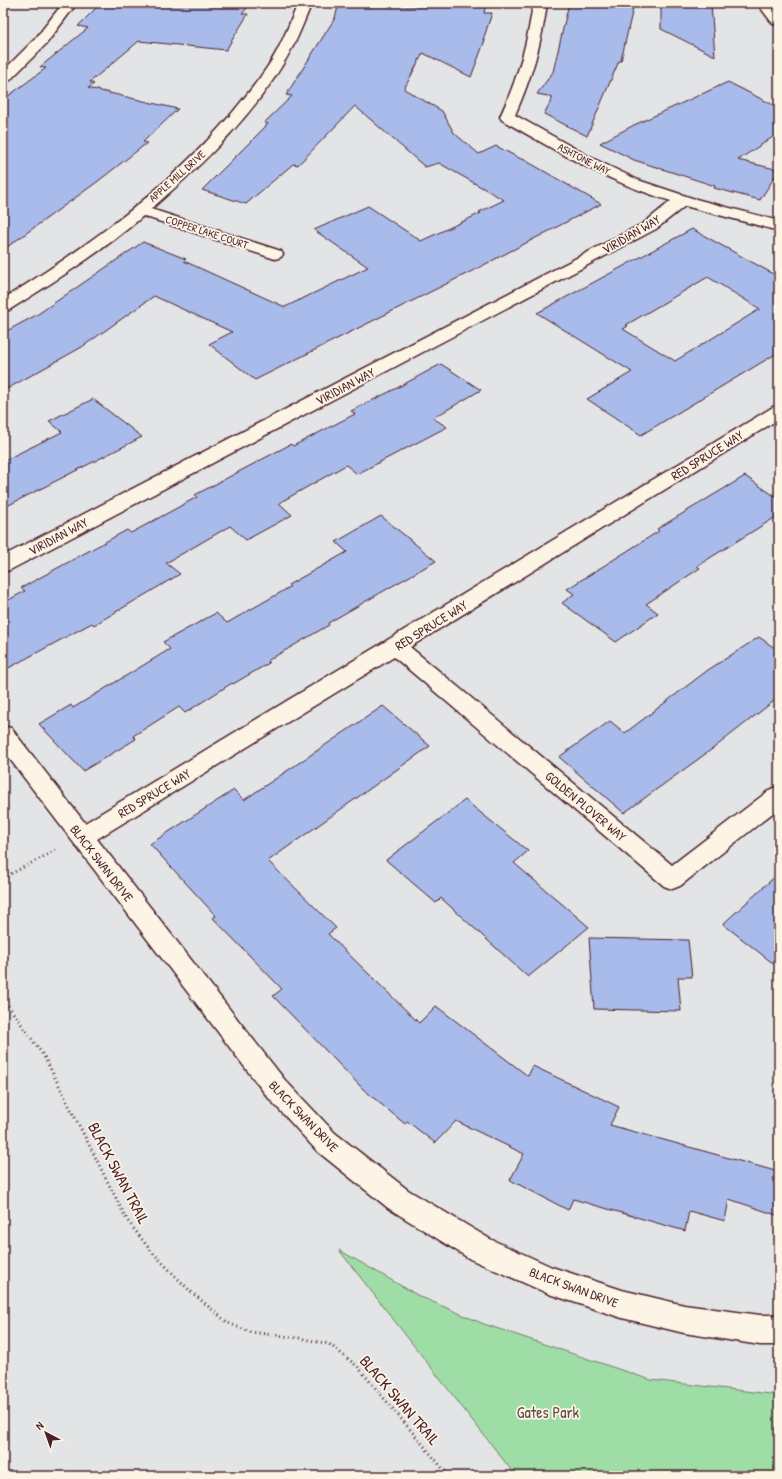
<svg xmlns="http://www.w3.org/2000/svg" width="782" height="1479" font-family="'Patrick Hand',sans-serif">
  <rect width="100%" height="100%" fill="#e3e4e6"/>
  <filter id="ink" filterUnits="userSpaceOnUse"><feTurbulence type="fractalNoise" baseFrequency=".025" numOctaves="2"/><feDisplacementMap in="SourceGraphic" scale="8" xChannelSelector="R" yChannelSelector="G"/><feConvolveMatrix kernelMatrix="1 2 1 2 8 2 1 2 1" color-interpolation-filters="sRGB"/></filter>
  <g filter="url(#ink)">
    <polygon fill="#9fdda6" stroke="#747e68" points="339,1250 419,1296 484,1324 651,1380 779,1395 779,1476 516,1476"/>
    <g fill="#a8bbea" stroke="#4a1f2b" fill-rule="evenodd">
      <polygon points="101,3 251,3 242,14 248,14 226,50 139,41 90,82 94,84 88,88 178,109 143,142 147,143 97,182 3,250 3,100 46,68 40,67 88,28 78,26"/>
      <polygon points="339,3 443,7 444,3 486,3 484,13 492,13 483,40 485,40 471,77 423,53 404,89 442,111 454,133 479,154 496,146 523,160 523,159 601,204 478,268 255,380 209,344 232,332 154,296 82,347 3,391 3,333 38,314 143,242 186,259 184,261 285,307 368,267 314,230 368,206 421,241 481,213 479,212 504,200 439,163 425,167 355,106 298,165 293,164 246,204 202,190 268,124 264,123 292,96 286,95 335,18"/>
      <polygon points="569,3 602,3 602,6 633,8 621,61 619,61 587,136 544,114 553,97 537,94 553,72"/>
      <polygon points="661,3 711,4 715,56 661,29"/>
      <polygon points="728,82 779,108 779,133 738,160 779,170 760,200 714,188 715,186 634,160 600,143 634,125"/>
      <path d="M 692,229 L 779,277 L 779,352 L 641,435 L 587,399 L 632,372 L 537,313 ZM 708,277 L 760,309 L 675,361 L 623,329 L 628,326 L 626,325 Z"/>
      <polygon points="441,364 481,390 433,418 447,427 357,474 346,465 279,503 292,515 246,540 230,526 166,563 180,574 94,625 92,623 3,671 3,603 25,591 21,588 127,530 131,533 197,497 195,495 291,444 293,446 355,414 351,411 395,389"/>
      <polygon points="93,399 142,437 3,508 3,461 62,432 49,421"/>
      <polygon points="745,476 779,499 779,515 697,566 700,568 646,604 658,613 616,642 562,603 574,594 567,589 659,531 657,529"/>
      <polygon points="381,516 436,561 328,623 329,625 267,661 269,663 233,684 232,683 185,713 179,707 133,736 136,739 83,771 39,724 71,705 73,708 170,649 163,642 216,613 227,623 290,587 288,585 347,552 336,542"/>
      <polygon points="759,637 779,651 779,697 715,747 624,813 559,757 610,721 625,733 708,670"/>
      <polygon points="383,706 430,746 268,861 336,928 328,934 419,1023 436,1006 528,1076 533,1066 619,1107 610,1125 779,1172 779,1216 729,1199 725,1221 689,1211 685,1231 573,1199 568,1210 510,1180 524,1154 456,1121 435,1143 407,1121 405,1124 364,1090 273,996 282,989 213,918 216,916 150,844 234,790 244,800"/>
      <polygon points="465,800 528,851 514,863 589,927 528,977 441,898 436,903 386,860"/>
      <polygon points="779,873 779,968 723,924"/>
      <polygon points="589,938 688,940 692,977 678,977 681,1011 594,1009"/>
    </g>
    <g fill="none" stroke-linecap="round" stroke-linejoin="round">
      <g stroke="#4a1f2b" stroke-width="3">
        <g id="minor">
          <polygon points="63,3 77,3 46,44 8,82 3,83 3,71 36,38"/>
          <path d="M 298,3 L 312,3 C 305,18 300,34 292,48 C 259,111 205,162 151,209 L 281,251 L 283,254 L 281,257 L 275,259 L 269,257 L 143,216 C 102,252 55,281 9,310 L 3,311 L 3,299 C 87,247 169,188 233,112 C 249,92 267,71 279,47 C 286,33 292,18 298,3 Z"/>
          <path d="M 533,3 L 547,3 C 542,42 531,79 515,115 L 590,157 L 638,180 L 692,198 L 779,221 L 779,231 L 685,206 L 656,229 L 10,570 L 3,572 L 3,556 L 644,223 L 671,201 C 610,183 556,151 502,120 L 500,117 C 517,80 528,43 533,3 Z"/>
          <polygon points="759,3 773,3 779,13 779,25 773,24 760,7"/>
          <polygon points="779,405 779,419 410,647 672,865 771,789 779,786 779,808 680,886 672,889 664,886 394,657 97,839 284,1079 335,1133 408,1190 490,1239 552,1267 622,1290 684,1305 760,1315 779,1315 779,1345 760,1345 684,1333 622,1318 549,1294 470,1259 388,1208 317,1151 266,1095 3,750 3,726 11,728 85,823 773,407"/>
        </g>
      </g>
      <g stroke="#4a1f2b" stroke-width="3" stroke-dasharray="1 3.5" stroke-linecap="butt">
        <polyline points="3,878 56,850"/>
        <polyline points="3,998 45,1058 127,1220 151,1251 189,1290 228,1323 250,1332 299,1338 329,1344 357,1366 449,1476"/>
      </g>
      <use href="#minor" fill="#fcf5e5" fill-rule="evenodd"/>
    </g>
  </g>
  <g text-anchor="middle" dominant-baseline="central" stroke-width="3.5" stroke-linejoin="round" paint-order="stroke">
    <g font-size="11" fill="#4a1f2b" stroke="#fcf5e5">
      <text transform="translate(584 159) rotate(27)">ASHTONE WAY</text>
      <text transform="translate(177 176) rotate(-42)">APPLE MILL DRIVE</text>
      <text transform="translate(207 232) rotate(18)">COPPER LAKE COURT</text>
    </g>
    <g font-size="13" fill="#4a1f2b" stroke="#fcf5e5">
      <text transform="translate(631 234) rotate(-30)">VIRIDIAN WAY</text>
      <text transform="translate(345 386) rotate(-28)">VIRIDIAN WAY</text>
      <text transform="translate(707 455) rotate(-32)">RED SPRUCE WAY</text>
      <text transform="translate(58 536) rotate(-28)">VIRIDIAN WAY</text>
      <text transform="translate(431 625) rotate(-32)">RED SPRUCE WAY</text>
      <text transform="translate(154 793) rotate(-31)">RED SPRUCE WAY</text>
      <text transform="translate(586 806) rotate(40)">GOLDEN PLOVER WAY</text>
      <text transform="translate(102 863) rotate(52)">BLACK SWAN DRIVE</text>
      <text transform="translate(304 1116) rotate(46)">BLACK SWAN DRIVE</text>
      <text transform="translate(574 1287) rotate(20)">BLACK SWAN DRIVE</text>
    </g>
    <g font-size="16" fill="#4a1f2b" stroke="#fcf5e5">
      <text transform="translate(119 1173) rotate(62)">BLACK SWAN TRAIL</text>
      <text transform="translate(400 1400) rotate(49)">BLACK SWAN TRAIL</text>
    </g>
    <g font-size="16" fill="#5f4e4a" stroke="#fcf5e5">
      <text x="548" y="1412">Gates Park</text>
    </g>
  </g>
  <rect width="782" height="1479" fill="none" stroke="#fcf5e5" stroke-width="16"/>
  <rect x="8" y="8" width="766" height="1463" fill="none" stroke="#4a1f2b" stroke-width="1.5" filter="url(#ink)"/>
  <g transform="translate(46 1433) rotate(319)" stroke="#fcf5e5" stroke-width="3" paint-order="stroke">
  <path d="M0-3L7 15L0 10L-7 15Z" fill="#4a1f2b"/>
  <text y="-6" font-size="11" font-weight="bold" text-anchor="middle" fill="#4a1f2b">N</text>
  </g>
</svg>
